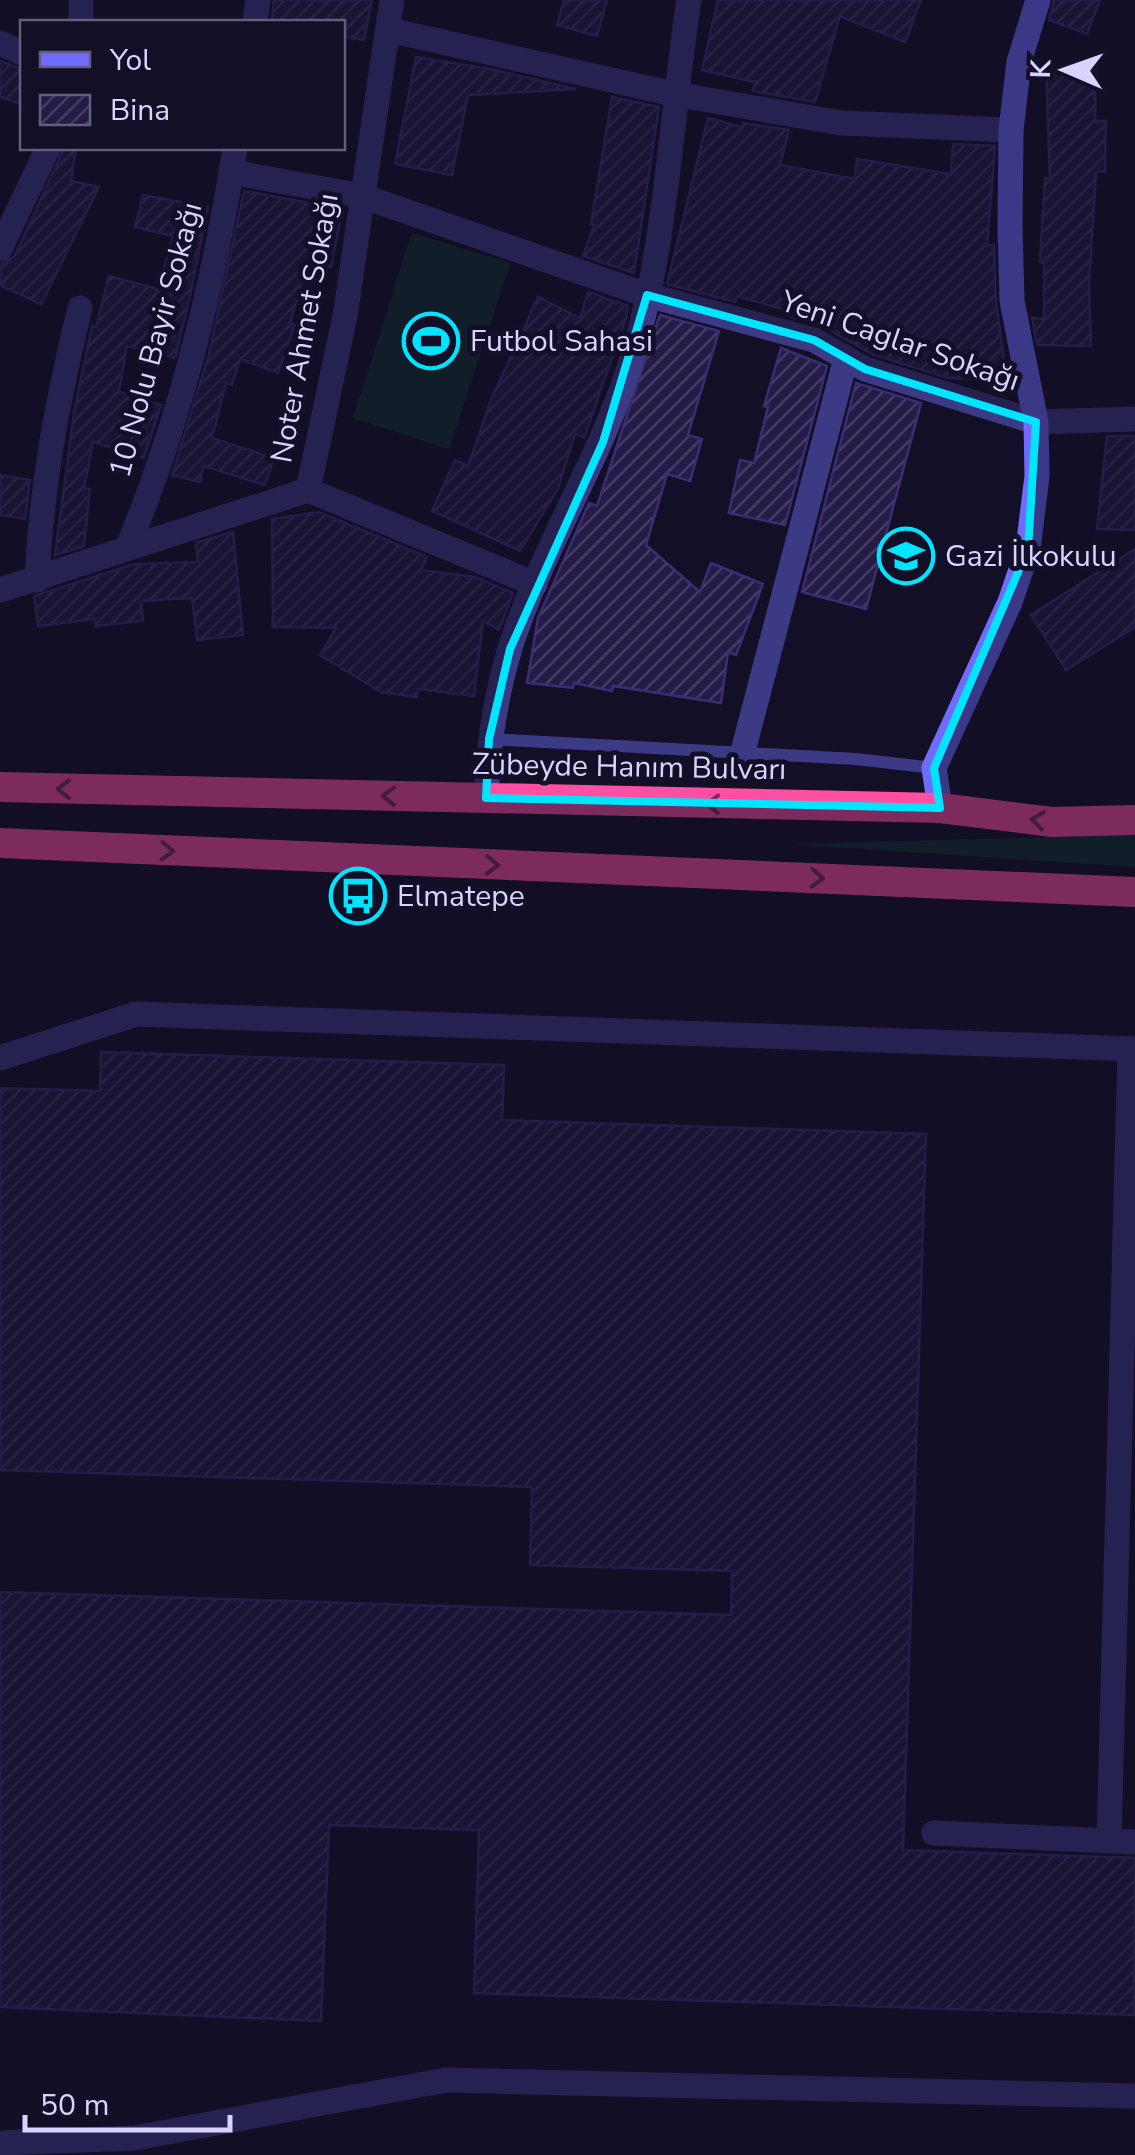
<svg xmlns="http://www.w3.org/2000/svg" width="1135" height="2155" font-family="'Nunito Sans',sans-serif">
  <defs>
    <pattern id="building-hatch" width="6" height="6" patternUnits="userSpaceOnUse" patternTransform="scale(2.5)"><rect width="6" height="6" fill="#241b47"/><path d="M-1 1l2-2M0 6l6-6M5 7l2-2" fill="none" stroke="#433b63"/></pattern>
  </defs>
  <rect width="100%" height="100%" fill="#130f26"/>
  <g fill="#12302f">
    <polygon points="412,233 510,263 449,449 353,418"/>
    <polygon points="1135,835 1135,867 791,844"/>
  </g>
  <g fill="url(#building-hatch)" stroke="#3b2d73" stroke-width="2.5">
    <polygon points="274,0 372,0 364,40 342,36 342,22 272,22"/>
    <polygon points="564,0 607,0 597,36 557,25"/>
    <polygon points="718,0 921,0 905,42 840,16 815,102 753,91 755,82 702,70"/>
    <polygon points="1054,0 1100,0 1087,34 1049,20"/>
    <polygon points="416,57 490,69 576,89 468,95 452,175 395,164"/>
    <polygon points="0,61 22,69 22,104 0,97"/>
    <polygon points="1046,67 1095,68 1095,121 1106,121 1105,172 1096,172 1089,286 1091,346 1037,345 1032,318 1044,319 1044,263 1040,262 1045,178 1050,179"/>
    <polygon points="612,97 659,107 634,273 583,256 594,225 591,224"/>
    <polygon points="708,118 742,127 743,123 789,130 780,165 855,179 857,159 951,174 953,144 995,146 987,245 994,245 996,302 1007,381 948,378 872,354 822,326 791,317 792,312 737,296 735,302 667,284"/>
    <polygon points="64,148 76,148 71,181 99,187 41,304 0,285 0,265 15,256"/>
    <polygon points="244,191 342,209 331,267 308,261 290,323 295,325 278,373 240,359 232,385 226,383 212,438 274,458 265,485 204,466 200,482 172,475 209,354"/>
    <polygon points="143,195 208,207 190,296 175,358 127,346 119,392 161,405 144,458 93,442 84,488 90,489 84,546 55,555 74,412 92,326 96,327 109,276 158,289 173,236 135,227"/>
    <polygon points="588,292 628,306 626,319 584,438 575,434 558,489 520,551 432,511 455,460 468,466 491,400 538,297 580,318"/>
    <polygon points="660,315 719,331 688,435 702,439 690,481 667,474 646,545 700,592 711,563 763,584 736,655 728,652 721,703 613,686 612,691 574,683 573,688 527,683 538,618 589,503 597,506"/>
    <polygon points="781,348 827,366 785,525 729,513 740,460 754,463 768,407 764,406"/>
    <polygon points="856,383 921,403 866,609 802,592"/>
    <polygon points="1107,436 1135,436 1135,530 1097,529"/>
    <polygon points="0,475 30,480 25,519 0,515"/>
    <polygon points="319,512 427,557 421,570 475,577 513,593 499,630 483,621 474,696 418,689 417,697 381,692 320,655 336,628 273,627 272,519"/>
    <polygon points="233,532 243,635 197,640 192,598 141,601 143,621 95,626 94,619 38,626 34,596 134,564 198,562 196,543"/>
    <polygon points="1135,549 1135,627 1066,670 1031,615"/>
    <polygon points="101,1052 504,1065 502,1120 926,1134 903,1850 1135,1858 1134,2015 474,1993 479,1830 329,1825 321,2021 0,2007 0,1592 731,1615 732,1571 530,1565 532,1487 0,1470 0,1088 100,1091"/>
  </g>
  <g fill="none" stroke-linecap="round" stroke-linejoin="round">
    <polyline stroke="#3d3a85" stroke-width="12" points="489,739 856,759 934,768"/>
    <g stroke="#3d3a85" stroke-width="25">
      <polyline points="81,22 81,0"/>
      <polyline points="255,22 258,0"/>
      <polyline points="389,30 674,94 841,123 1011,130"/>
      <polyline points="0,43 22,53"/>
      <polyline points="231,172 362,196 647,295 814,340 865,369 1036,422 1135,419"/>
      <polyline points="0,249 48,148"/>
      <polyline points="308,490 345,316 392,0"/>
      <path d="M 128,546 C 181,419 214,283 235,148"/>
      <path d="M 37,580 C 41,486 58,399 80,308"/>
      <polyline points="0,590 308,490 535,584"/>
      <polyline points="742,755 846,358"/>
      <path d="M 486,798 C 488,747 495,698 510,648 C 541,551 597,465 629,368 C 667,250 670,122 689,0"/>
      <polyline points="0,1058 136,1014 1135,1049"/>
      <polyline points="934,1833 1135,1842"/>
      <polyline points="1109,1840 1130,1049"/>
      <polyline points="0,2143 135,2138 446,2080 1135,2096"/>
    </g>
    <polyline stroke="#6f6bff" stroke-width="25" points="940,808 934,768 1010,602 1028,549 1037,476 1036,422 1012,301 1010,227 1011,130 1019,62 1038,0"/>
    <g stroke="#ff4fa3" stroke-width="30">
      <polyline points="0,787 940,808 1052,822 1135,820"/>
      <polyline points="0,843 1135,892"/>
    </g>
  </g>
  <defs><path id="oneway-chevron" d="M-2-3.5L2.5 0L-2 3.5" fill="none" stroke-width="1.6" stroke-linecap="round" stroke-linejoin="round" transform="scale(2.5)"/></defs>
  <g stroke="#7d2c5e">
    <use href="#oneway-chevron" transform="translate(64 789) rotate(-179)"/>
    <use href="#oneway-chevron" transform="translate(389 796) rotate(-179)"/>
    <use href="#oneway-chevron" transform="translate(713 804) rotate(-179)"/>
    <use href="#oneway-chevron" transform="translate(1038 820) rotate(-173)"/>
    <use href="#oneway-chevron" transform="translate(167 851) rotate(2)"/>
    <use href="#oneway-chevron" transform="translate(492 865) rotate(2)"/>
    <use href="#oneway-chevron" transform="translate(817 878) rotate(2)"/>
  </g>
  <path d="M0 0H1135V2155H0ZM 647,295 L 814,340 L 865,369 L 1036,422 L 1028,549 L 934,768 L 940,808 L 486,798 L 489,739 L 510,649 L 603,442 Z" fill="#130f26" fill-opacity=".55" fill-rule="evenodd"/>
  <path fill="none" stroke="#00e5ff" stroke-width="8" stroke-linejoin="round" d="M 647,295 L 814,340 L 865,369 L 1036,422 L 1028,549 L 934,768 L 940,808 L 486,798 L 489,739 L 510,649 L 603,442 Z"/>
  <defs>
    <g id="stadium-ring" transform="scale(2.875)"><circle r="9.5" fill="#130f26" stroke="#00e5ff" stroke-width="1.5"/><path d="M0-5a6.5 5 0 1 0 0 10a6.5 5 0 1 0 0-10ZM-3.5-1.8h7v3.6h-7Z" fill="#00e5ff"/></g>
    <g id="school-ring" transform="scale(2.875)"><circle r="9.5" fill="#130f26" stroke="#00e5ff" stroke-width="1.5"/><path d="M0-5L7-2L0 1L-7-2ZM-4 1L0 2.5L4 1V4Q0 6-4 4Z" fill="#00e5ff"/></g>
    <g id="bus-ring" transform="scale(2.875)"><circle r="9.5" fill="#130f26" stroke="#00e5ff" stroke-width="1.5"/><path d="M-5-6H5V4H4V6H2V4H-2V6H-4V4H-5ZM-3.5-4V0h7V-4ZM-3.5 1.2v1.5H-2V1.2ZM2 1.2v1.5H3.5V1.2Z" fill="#00e5ff"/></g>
  </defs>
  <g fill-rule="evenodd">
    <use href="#stadium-ring" x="431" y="341"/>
    <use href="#school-ring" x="906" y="556"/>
    <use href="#bus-ring" x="358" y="896"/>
  </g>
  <g text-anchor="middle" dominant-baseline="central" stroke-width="10" stroke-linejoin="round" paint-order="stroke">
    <g font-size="30" fill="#d9d4ff" stroke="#130f26">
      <text transform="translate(305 328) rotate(-80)">Noter Ahmet Sokağı</text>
      <text transform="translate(156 340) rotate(-75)">10 Nolu Bayir Sokağı</text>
      <text transform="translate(900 341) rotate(19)">Yeni Caglar Sokağı</text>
      <text transform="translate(629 767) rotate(1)">Zübeyde Hanım Bulvarı</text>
    </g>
    <g font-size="30" fill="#d9d4ff" stroke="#130f26" text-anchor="start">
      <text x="470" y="341">Futbol Sahasi</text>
      <text x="945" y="556">Gazi İlkokulu</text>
      <text x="397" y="896">Elmatepe</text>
    </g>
  </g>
  <rect x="20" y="20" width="325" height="130" fill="#130f26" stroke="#625e7d" stroke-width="2.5"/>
  <rect x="40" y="52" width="50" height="15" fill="#6f6bff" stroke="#625e7d" stroke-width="2.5"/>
  <text x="110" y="70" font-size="30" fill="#d9d4ff">Yol</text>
  <rect x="40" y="95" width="50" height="30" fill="url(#building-hatch)" stroke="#625e7d" stroke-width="2.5"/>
  <text x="110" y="120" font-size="30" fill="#d9d4ff">Bina</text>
  <g transform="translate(1065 70) rotate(272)" stroke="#130f26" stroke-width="8" paint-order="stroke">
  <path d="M0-8L18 38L0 25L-18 38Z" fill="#d9d4ff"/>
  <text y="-15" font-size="28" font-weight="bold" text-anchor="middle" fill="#d9d4ff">K</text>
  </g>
  <path d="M25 2115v15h205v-15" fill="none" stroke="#d9d4ff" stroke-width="5"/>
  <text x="40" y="2115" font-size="30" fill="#d9d4ff" stroke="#130f26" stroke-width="8" paint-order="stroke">50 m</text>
</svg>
